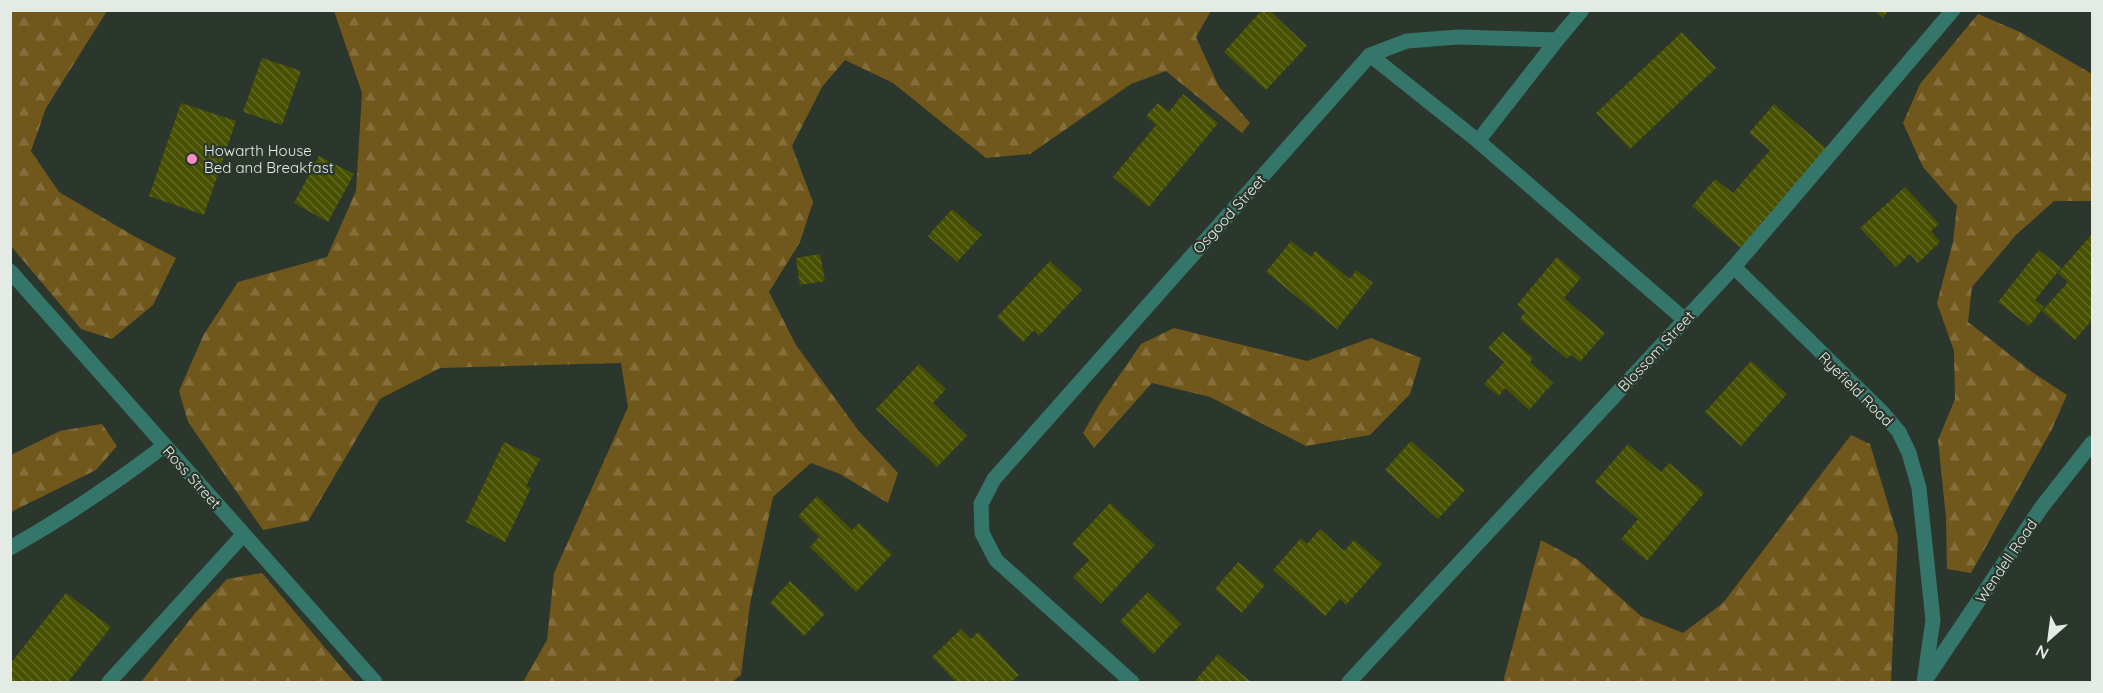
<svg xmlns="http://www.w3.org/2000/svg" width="2103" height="693" font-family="Quicksand,sans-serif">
  <defs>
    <pattern id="forest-firs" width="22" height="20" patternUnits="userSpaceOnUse" patternTransform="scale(1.5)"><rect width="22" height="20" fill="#70571b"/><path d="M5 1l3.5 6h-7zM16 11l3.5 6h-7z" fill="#846f3c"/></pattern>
    <pattern id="building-back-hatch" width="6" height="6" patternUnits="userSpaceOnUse" patternTransform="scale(1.5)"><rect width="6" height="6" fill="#485101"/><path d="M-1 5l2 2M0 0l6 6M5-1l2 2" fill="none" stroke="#626a26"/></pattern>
  </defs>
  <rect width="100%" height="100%" fill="#2b362d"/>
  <g fill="url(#forest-firs)">
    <polygon points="10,11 107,11 46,108 31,151 59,192 134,236 176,258 153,305 112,339 81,329 11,246"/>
    <polygon points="334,11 1211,11 1196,37 1219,87 1250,123 1242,133 1166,71 1131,84 1030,154 986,158 893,83 845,60 822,87 792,146 813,202 800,242 769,292 796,345 858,430 898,473 888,503 840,474 811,463 773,497 750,604 741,675 732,682 523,682 547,640 554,573 628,407 621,363 440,368 380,399 308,521 263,530 188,422 179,391 204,334 238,282 327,257 356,191 362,93"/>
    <polygon points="1978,14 2020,32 2092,74 2092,201 2054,201 2016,235 1972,287 1968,322 2032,372 2067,395 2051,431 1971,573 1947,569 1946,518 1938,440 1955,399 1954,351 1937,303 1953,242 1957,206 1923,167 1903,123 1920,84"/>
    <polygon points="1174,328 1307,361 1371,338 1421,358 1410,394 1370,435 1306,446 1210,397 1152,383 1094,448 1083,433 1099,405 1141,344"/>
    <polygon points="102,424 117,446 96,470 11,512 11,455 60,431"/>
    <polygon points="1851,435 1870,444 1898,537 1891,682 1503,682 1541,540 1578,560 1641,616 1683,633 1723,603"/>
    <polygon points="262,573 354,682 141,682 196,612 227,579"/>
  </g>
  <g fill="url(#building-back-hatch)">
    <polygon points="1262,10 1269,10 1307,46 1266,90 1224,52"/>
    <polygon points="1874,10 1889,10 1883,18"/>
    <polygon points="1682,32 1716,68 1630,149 1596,113"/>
    <polygon points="262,58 301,71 282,125 243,112"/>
    <polygon points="1183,94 1218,123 1149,207 1113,177 1156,125 1146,116 1158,103 1169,112"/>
    <polygon points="181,103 236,121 204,215 149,196"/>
    <polygon points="1774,104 1827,149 1742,249 1692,206 1715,179 1733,193 1770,150 1749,133"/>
    <polygon points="319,156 354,174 328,222 294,203"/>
    <polygon points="1905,187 1939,224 1931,231 1940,242 1918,263 1910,254 1896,267 1860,228"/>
    <polygon points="952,209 982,235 957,262 928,236"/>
    <polygon points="2092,234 2092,320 2075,340 2042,311 2068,282 2058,273"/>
    <polygon points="1291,241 1311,257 1315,251 1350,279 1356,270 1373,283 1337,329 1266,272"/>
    <polygon points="2039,250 2061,268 2035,300 2044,307 2029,326 1998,302"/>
    <polygon points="820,254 825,281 800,285 796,258"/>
    <polygon points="1557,257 1581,278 1564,298 1605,333 1580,362 1571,355 1567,359 1520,319 1525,312 1517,305"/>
    <polygon points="1050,261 1082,290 1039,336 1034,330 1023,342 997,317"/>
    <polygon points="1503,332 1533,358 1530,362 1553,383 1529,410 1505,388 1499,396 1484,384 1504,362 1488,348"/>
    <polygon points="1751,361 1787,394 1741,446 1705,412"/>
    <polygon points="919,364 946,389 933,403 967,436 937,467 876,409"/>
    <polygon points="1411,441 1465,490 1438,519 1385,470"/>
    <polygon points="504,442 540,459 526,486 531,488 505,542 466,522"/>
    <polygon points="1628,444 1661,472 1669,463 1704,493 1647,561 1621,539 1638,519 1595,482"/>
    <polygon points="817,496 852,530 859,523 892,554 856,592 810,547 819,537 798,516"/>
    <polygon points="1110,503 1155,545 1101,604 1073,577 1089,560 1072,544"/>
    <polygon points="1320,529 1344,551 1354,540 1382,564 1346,605 1340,599 1325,616 1273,570 1301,538 1307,544"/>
    <polygon points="1238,562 1265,585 1242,613 1215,589"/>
    <polygon points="790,581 825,614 804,636 770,603"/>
    <polygon points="1148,592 1181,624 1153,654 1120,621"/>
    <polygon points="66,593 111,627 68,682 10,682 10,664"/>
    <polygon points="961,629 971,639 978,632 1019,675 1011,682 956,682 932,657"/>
    <polygon points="1218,654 1251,682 1194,682"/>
  </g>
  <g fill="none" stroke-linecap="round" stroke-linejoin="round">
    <g stroke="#35766b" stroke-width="15">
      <path d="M 10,548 C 65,517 114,484 164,446"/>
      <polyline points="109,682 243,535"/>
    </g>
    <g stroke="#35766b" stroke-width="15">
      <polyline points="1370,55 1407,41 1458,37 1557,40 1582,10"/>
      <polyline points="1478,141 1557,40"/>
      <polyline points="1734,267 1882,412 1899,432 1909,453 1919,488 1933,620 1924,682"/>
      <polyline points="10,271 375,682"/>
      <polyline points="1926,679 2041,508 2092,443"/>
      <polyline points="1132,682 996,560 982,533 981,504 994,479 1370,55 1478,141 1685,320"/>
    </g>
    <polyline stroke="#35766b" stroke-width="15" points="1349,682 1734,267 1953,10"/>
  </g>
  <circle fill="#fb8fc5" stroke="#2b362d" stroke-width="2" cx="192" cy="159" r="6"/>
  <g text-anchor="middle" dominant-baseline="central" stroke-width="4.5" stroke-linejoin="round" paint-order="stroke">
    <g font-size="15" fill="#e4ebe4" stroke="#2b362d" text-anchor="start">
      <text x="204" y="150">Howarth House<tspan x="204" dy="17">Bed and Breakfast</tspan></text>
    </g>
    <g font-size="15" fill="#e4ebe4" stroke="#2b362d">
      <text transform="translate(1229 214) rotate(-48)">Osgood Street</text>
      <text transform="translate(1656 351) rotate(-47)">Blossom Street</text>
      <text transform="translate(1856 389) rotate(45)">Ryefield Road</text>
      <text transform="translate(192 477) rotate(48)">Ross Street</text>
      <text transform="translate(2006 561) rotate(-56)">Wendell Road</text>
    </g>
  </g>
  <rect width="2103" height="693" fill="none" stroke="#e4ebe4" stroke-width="24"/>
  <g transform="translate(2049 639) rotate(208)" stroke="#2b362d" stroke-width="4.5" paint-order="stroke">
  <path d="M0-4.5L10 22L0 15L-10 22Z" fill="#e4ebe4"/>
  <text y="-9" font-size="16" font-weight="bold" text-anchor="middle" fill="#e4ebe4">N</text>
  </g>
</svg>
